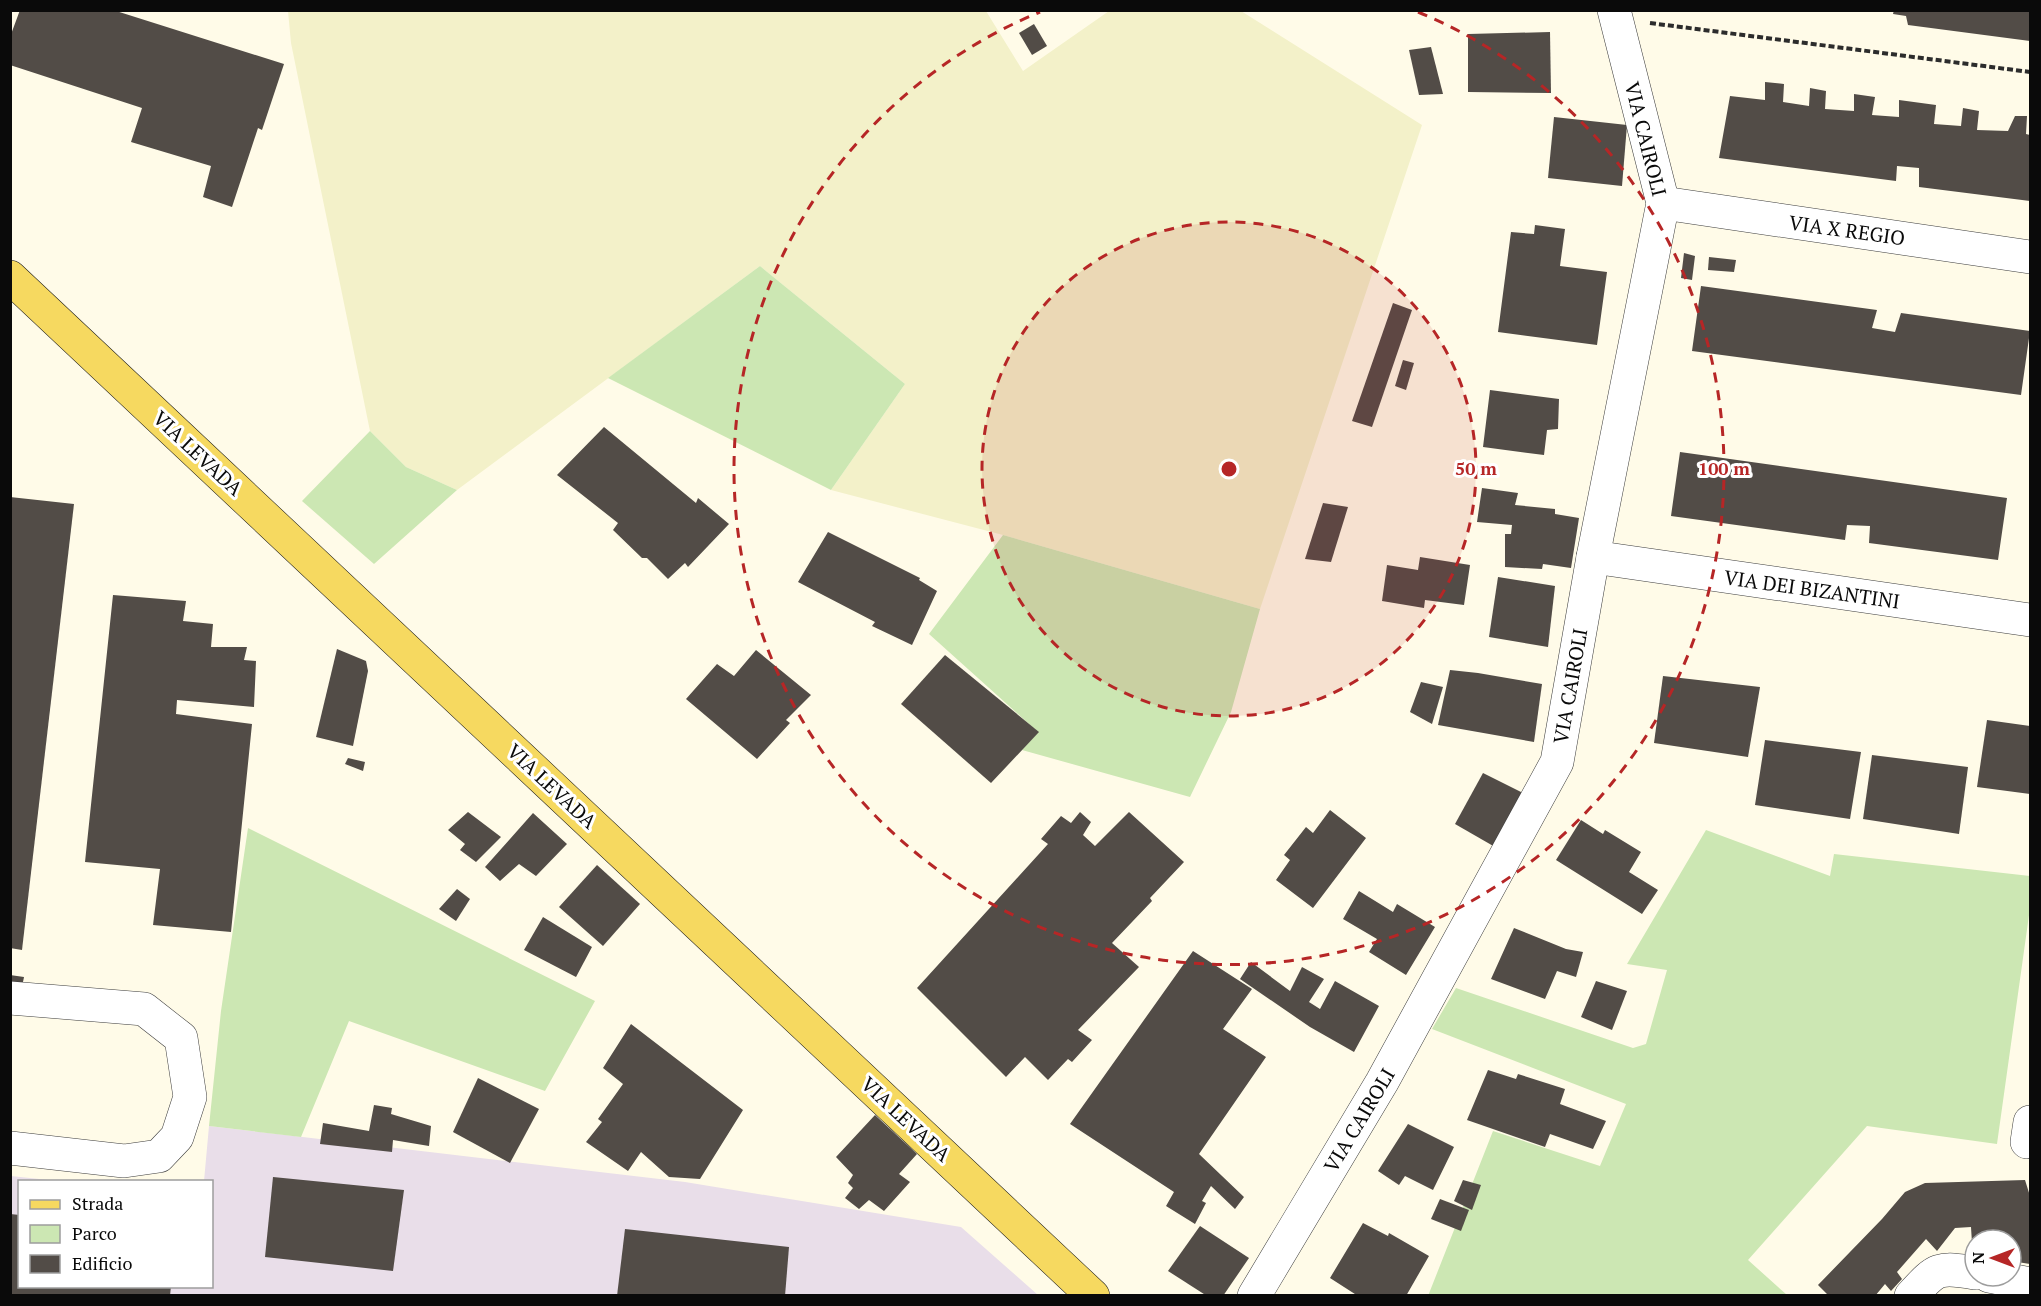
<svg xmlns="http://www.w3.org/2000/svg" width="2041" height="1306" font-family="'PT Serif',serif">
  <rect width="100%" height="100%" fill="#fffbe8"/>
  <polygon fill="#e9dee9" points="209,1126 685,1182 961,1227 1038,1295 11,1296 11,1176 58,1181 20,1182 20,1286 212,1286 212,1182 204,1181"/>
  <polygon fill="#f3f1c9" points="288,11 986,11 1023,71 1109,11 1241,11 1422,125 1260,609 1003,535 831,490 905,384 760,266 457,490 406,467 370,431 291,43"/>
  <g fill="#cce7b3">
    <polygon points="760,266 905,384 831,490 608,378"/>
    <polygon points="370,431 406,467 457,490 374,564 302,501"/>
    <polygon points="1003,535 1260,609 1231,712 1190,797 1022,750 1038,732 929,634"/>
    <polygon points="248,828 595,1001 545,1091 349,1021 301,1137 209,1126 221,1011"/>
    <polygon points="1706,830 1830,876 1834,854 2030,876 2030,908 1997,1144 1867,1126 1748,1260 1787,1295 1428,1296 1493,1131 1600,1166 1626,1104 1432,1029 1456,988 1633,1048 1646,1044 1667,970 1627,964"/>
  </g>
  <g fill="#524c47">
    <polygon points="20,10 113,10 284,64 262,130 258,128 232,207 203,197 211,166 131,142 142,108 10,65 10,37"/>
    <polygon points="1894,10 2030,10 2030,41 1908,25 1906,16 1893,14"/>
    <polygon points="1034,24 1047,46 1032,55 1019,33"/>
    <polygon points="1550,32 1551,93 1468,92 1468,34"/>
    <polygon points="1431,47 1443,94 1419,95 1409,50"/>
    <polygon points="1765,82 1784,84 1783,102 1809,106 1810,88 1826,91 1825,109 1854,111 1854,94 1875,97 1872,115 1899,117 1899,100 1936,105 1934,124 1961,126 1963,108 1979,111 1977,130 2008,131 2015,116 2027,116 2026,134 2030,135 2030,201 1919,187 1919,168 1897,166 1896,181 1719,158 1730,96 1765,100"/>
    <polygon points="1554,117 1627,125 1622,186 1548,178"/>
    <polygon points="1535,225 1565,229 1560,266 1607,272 1597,345 1498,332 1511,232 1534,234"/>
    <polygon points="1684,253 1695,256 1692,280 1681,278"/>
    <polygon points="1709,257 1736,260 1734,272 1708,270"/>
    <polygon points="1701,286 1877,310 1872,328 1895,332 1901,313 2030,331 2021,395 1692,351"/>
    <polygon points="1393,303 1412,310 1372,427 1352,421"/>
    <polygon points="1403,360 1414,363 1406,390 1395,386"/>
    <polygon points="1490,390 1559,399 1558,429 1547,430 1544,455 1483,447"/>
    <polygon points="604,427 696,503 698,498 729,524 688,567 685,563 668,579 647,558 642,558 613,530 618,523 557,475"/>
    <polygon points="1680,452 2007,498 1998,560 1869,543 1870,526 1847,525 1845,540 1671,516"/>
    <polygon points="1482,488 1518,493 1515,505 1555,509 1555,514 1579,518 1571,568 1543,564 1542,569 1505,567 1505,534 1511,534 1512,525 1477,522"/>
    <polygon points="10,497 74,504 22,950 10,948"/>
    <polygon points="1323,503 1348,507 1331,562 1305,559"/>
    <polygon points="828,532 920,578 919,580 937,591 912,645 872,626 875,622 798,582"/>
    <polygon points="1420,557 1470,565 1464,605 1425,600 1424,608 1382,601 1387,565 1418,570"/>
    <polygon points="1498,577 1555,586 1548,647 1489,637"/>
    <polygon points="113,595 186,601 183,621 213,624 211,647 247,647 244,660 256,661 254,707 177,700 176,714 252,724 231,932 153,925 160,869 85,862"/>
    <polygon points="337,649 366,661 368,671 353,746 316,737"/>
    <polygon points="756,650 811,695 786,720 790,723 757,759 686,699 717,664 734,676"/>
    <polygon points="945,655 1039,732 991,783 901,704"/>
    <polygon points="1450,670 1478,673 1542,684 1534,742 1438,725"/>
    <polygon points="1663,676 1760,687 1748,757 1654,743"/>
    <polygon points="1421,682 1443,687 1432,724 1410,712"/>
    <polygon points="1987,720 2030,726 2030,794 1977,787"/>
    <polygon points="1765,740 1861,752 1850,819 1755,805"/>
    <polygon points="1872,755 1968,767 1959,834 1863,819"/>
    <polygon points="348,758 365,762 363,771 345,764"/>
    <polygon points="1483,773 1523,793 1495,847 1455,824"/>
    <polygon points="1330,810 1366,838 1313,908 1276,880 1290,860 1284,855 1306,827 1313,833"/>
    <polygon points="468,812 501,837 476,862 460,850 465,844 448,830"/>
    <polygon points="1080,812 1091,822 1083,835 1095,846 1129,812 1184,862 1150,898 1152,901 1112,943 1139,967 1078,1030 1092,1040 1072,1062 1068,1059 1048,1080 1025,1057 1006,1077 917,988 1048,844 1041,839 1061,816 1071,823"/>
    <polygon points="533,813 567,844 536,876 519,864 500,881 485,867"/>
    <polygon points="1581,820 1603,834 1605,830 1641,852 1629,872 1658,890 1642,914 1556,860"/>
    <polygon points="597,865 640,904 603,946 559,907"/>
    <polygon points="457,889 470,899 456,921 439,909"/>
    <polygon points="1359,891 1393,912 1397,904 1435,927 1406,975 1369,952 1377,939 1343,919"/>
    <polygon points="543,917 592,947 576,977 524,950"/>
    <polygon points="1514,928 1566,949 1583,952 1576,977 1557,971 1545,999 1491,979"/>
    <polygon points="1193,951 1252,989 1223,1029 1266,1057 1199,1154 1244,1197 1235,1209 1211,1186 1202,1201 1206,1203 1195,1224 1166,1206 1174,1192 1070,1124"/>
    <polygon points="1251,962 1290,991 1302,967 1324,979 1309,1002 1320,1009 1335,981 1379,1006 1354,1052 1310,1027 1240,979"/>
    <polygon points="10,975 24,977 22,987 10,985"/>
    <polygon points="1596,981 1627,991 1612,1030 1581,1017"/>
    <polygon points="631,1024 743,1110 700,1179 669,1177 641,1152 628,1171 586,1142 602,1122 598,1119 623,1084 603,1068"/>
    <polygon points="1488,1070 1516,1079 1518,1074 1565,1089 1560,1104 1606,1121 1593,1149 1550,1134 1545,1147 1467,1120"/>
    <polygon points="478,1078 539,1109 510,1163 453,1132"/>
    <polygon points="374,1105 392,1108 391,1114 431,1126 429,1146 393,1140 392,1152 320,1144 323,1123 369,1131"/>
    <polygon points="875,1115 917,1154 899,1174 910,1182 884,1211 869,1200 859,1209 845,1198 853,1188 848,1183 853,1175 836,1157"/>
    <polygon points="1408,1124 1454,1147 1433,1190 1405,1176 1399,1185 1378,1171"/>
    <polygon points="273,1177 404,1190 393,1271 265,1257"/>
    <polygon points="1463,1180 1481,1185 1472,1210 1454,1201"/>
    <polygon points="2025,1180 2030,1196 2030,1264 2011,1261 2011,1240 1975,1240 1975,1259 1973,1259 1971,1227 1955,1228 1937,1251 1926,1239 1897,1272 1902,1279 1891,1291 1885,1284 1875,1296 1829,1296 1818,1285 1882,1219 1905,1192 1925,1183"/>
    <polygon points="1440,1199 1469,1210 1461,1231 1431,1219"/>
    <polygon points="10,1214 20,1215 20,1286 171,1286 170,1296 10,1296"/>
    <polygon points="1363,1223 1388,1236 1389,1233 1429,1256 1406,1296 1358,1296 1330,1278"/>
    <polygon points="1200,1226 1249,1258 1223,1296 1207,1296 1168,1271"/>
    <polygon points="625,1229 789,1247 785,1296 617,1296"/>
  </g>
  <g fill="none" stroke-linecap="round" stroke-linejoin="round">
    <g stroke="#3d3d3d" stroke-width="34">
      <g id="minor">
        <polyline points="1663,203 2030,257"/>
        <polyline points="1593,557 2030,620"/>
        <polyline points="10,998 144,1009 181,1038 190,1097 177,1137 159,1156 124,1161 10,1148"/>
        <polyline points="2027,1142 2030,1122"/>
        <polyline points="1989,1276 2030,1284"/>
        <polyline points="1254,1296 1382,1082 1557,762 1593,557 1663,203 1614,10"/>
        <path d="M 1911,1296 C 1936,1269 1937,1266 1975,1273"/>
      </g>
    </g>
    <g stroke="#1b1b1b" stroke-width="34">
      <polyline id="major" points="10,277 1093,1296"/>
    </g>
    <polyline stroke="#2c2c2c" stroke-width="4" stroke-dasharray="6 3" stroke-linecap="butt" points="1650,23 2030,72"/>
    <use href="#minor" stroke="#fff" stroke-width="33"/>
    <use href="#major" stroke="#f6d960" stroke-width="33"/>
  </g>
  <circle cx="1229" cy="469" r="247" fill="#b62626" fill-opacity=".12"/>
  <g fill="none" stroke="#b62626" stroke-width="3" stroke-dasharray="10 8">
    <circle cx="1229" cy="469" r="247"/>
    <path d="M1418 12A495 495 0 1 1 1040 12"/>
  </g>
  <g text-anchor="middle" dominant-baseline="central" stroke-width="6" stroke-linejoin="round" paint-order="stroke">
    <g font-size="20" fill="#0a0a0a" stroke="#fff">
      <text transform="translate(1646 139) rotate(76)">VIA CAIROLI</text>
      <text transform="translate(1847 230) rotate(8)">VIA X REGIO</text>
      <text transform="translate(198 453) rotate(43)">VIA LEVADA</text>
      <text transform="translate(1812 589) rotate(8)">VIA DEI BIZANTINI</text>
      <text transform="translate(1570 686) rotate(-80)">VIA CAIROLI</text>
      <text transform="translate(552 786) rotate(43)">VIA LEVADA</text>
      <text transform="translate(906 1119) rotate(43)">VIA LEVADA</text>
      <text transform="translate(1359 1120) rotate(-59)">VIA CAIROLI</text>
    </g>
  </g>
  <circle cx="1229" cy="469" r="9" fill="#b62626" stroke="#fff" stroke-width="3"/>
  <g font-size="18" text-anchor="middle" font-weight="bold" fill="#b62626" stroke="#fff" stroke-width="6" stroke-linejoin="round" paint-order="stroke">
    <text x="1476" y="475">50 m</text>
    <text x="1724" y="475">100 m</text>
  </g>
  <rect width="2041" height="1306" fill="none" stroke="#0a0a0a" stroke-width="24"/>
  <rect x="18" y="1180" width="195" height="108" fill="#ffffff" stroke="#9d9d9d" stroke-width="1.5"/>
  <rect x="30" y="1200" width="30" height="9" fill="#f6d960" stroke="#9d9d9d" stroke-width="1.5"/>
  <text x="72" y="1210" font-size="18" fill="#0a0a0a">Strada</text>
  <rect x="30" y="1225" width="30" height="18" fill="#cce7b3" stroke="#9d9d9d" stroke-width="1.5"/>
  <text x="72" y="1240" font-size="18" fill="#0a0a0a">Parco</text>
  <rect x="30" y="1255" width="30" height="18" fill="#524c47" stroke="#9d9d9d" stroke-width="1.5"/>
  <text x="72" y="1270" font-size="18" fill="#0a0a0a">Edificio</text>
  <g transform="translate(1993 1258) rotate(270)"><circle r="28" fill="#ffffff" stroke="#9d9d9d" stroke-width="1.5"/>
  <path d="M0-4.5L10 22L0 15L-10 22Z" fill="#b62626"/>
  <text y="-9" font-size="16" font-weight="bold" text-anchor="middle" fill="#0a0a0a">N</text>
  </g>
</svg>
